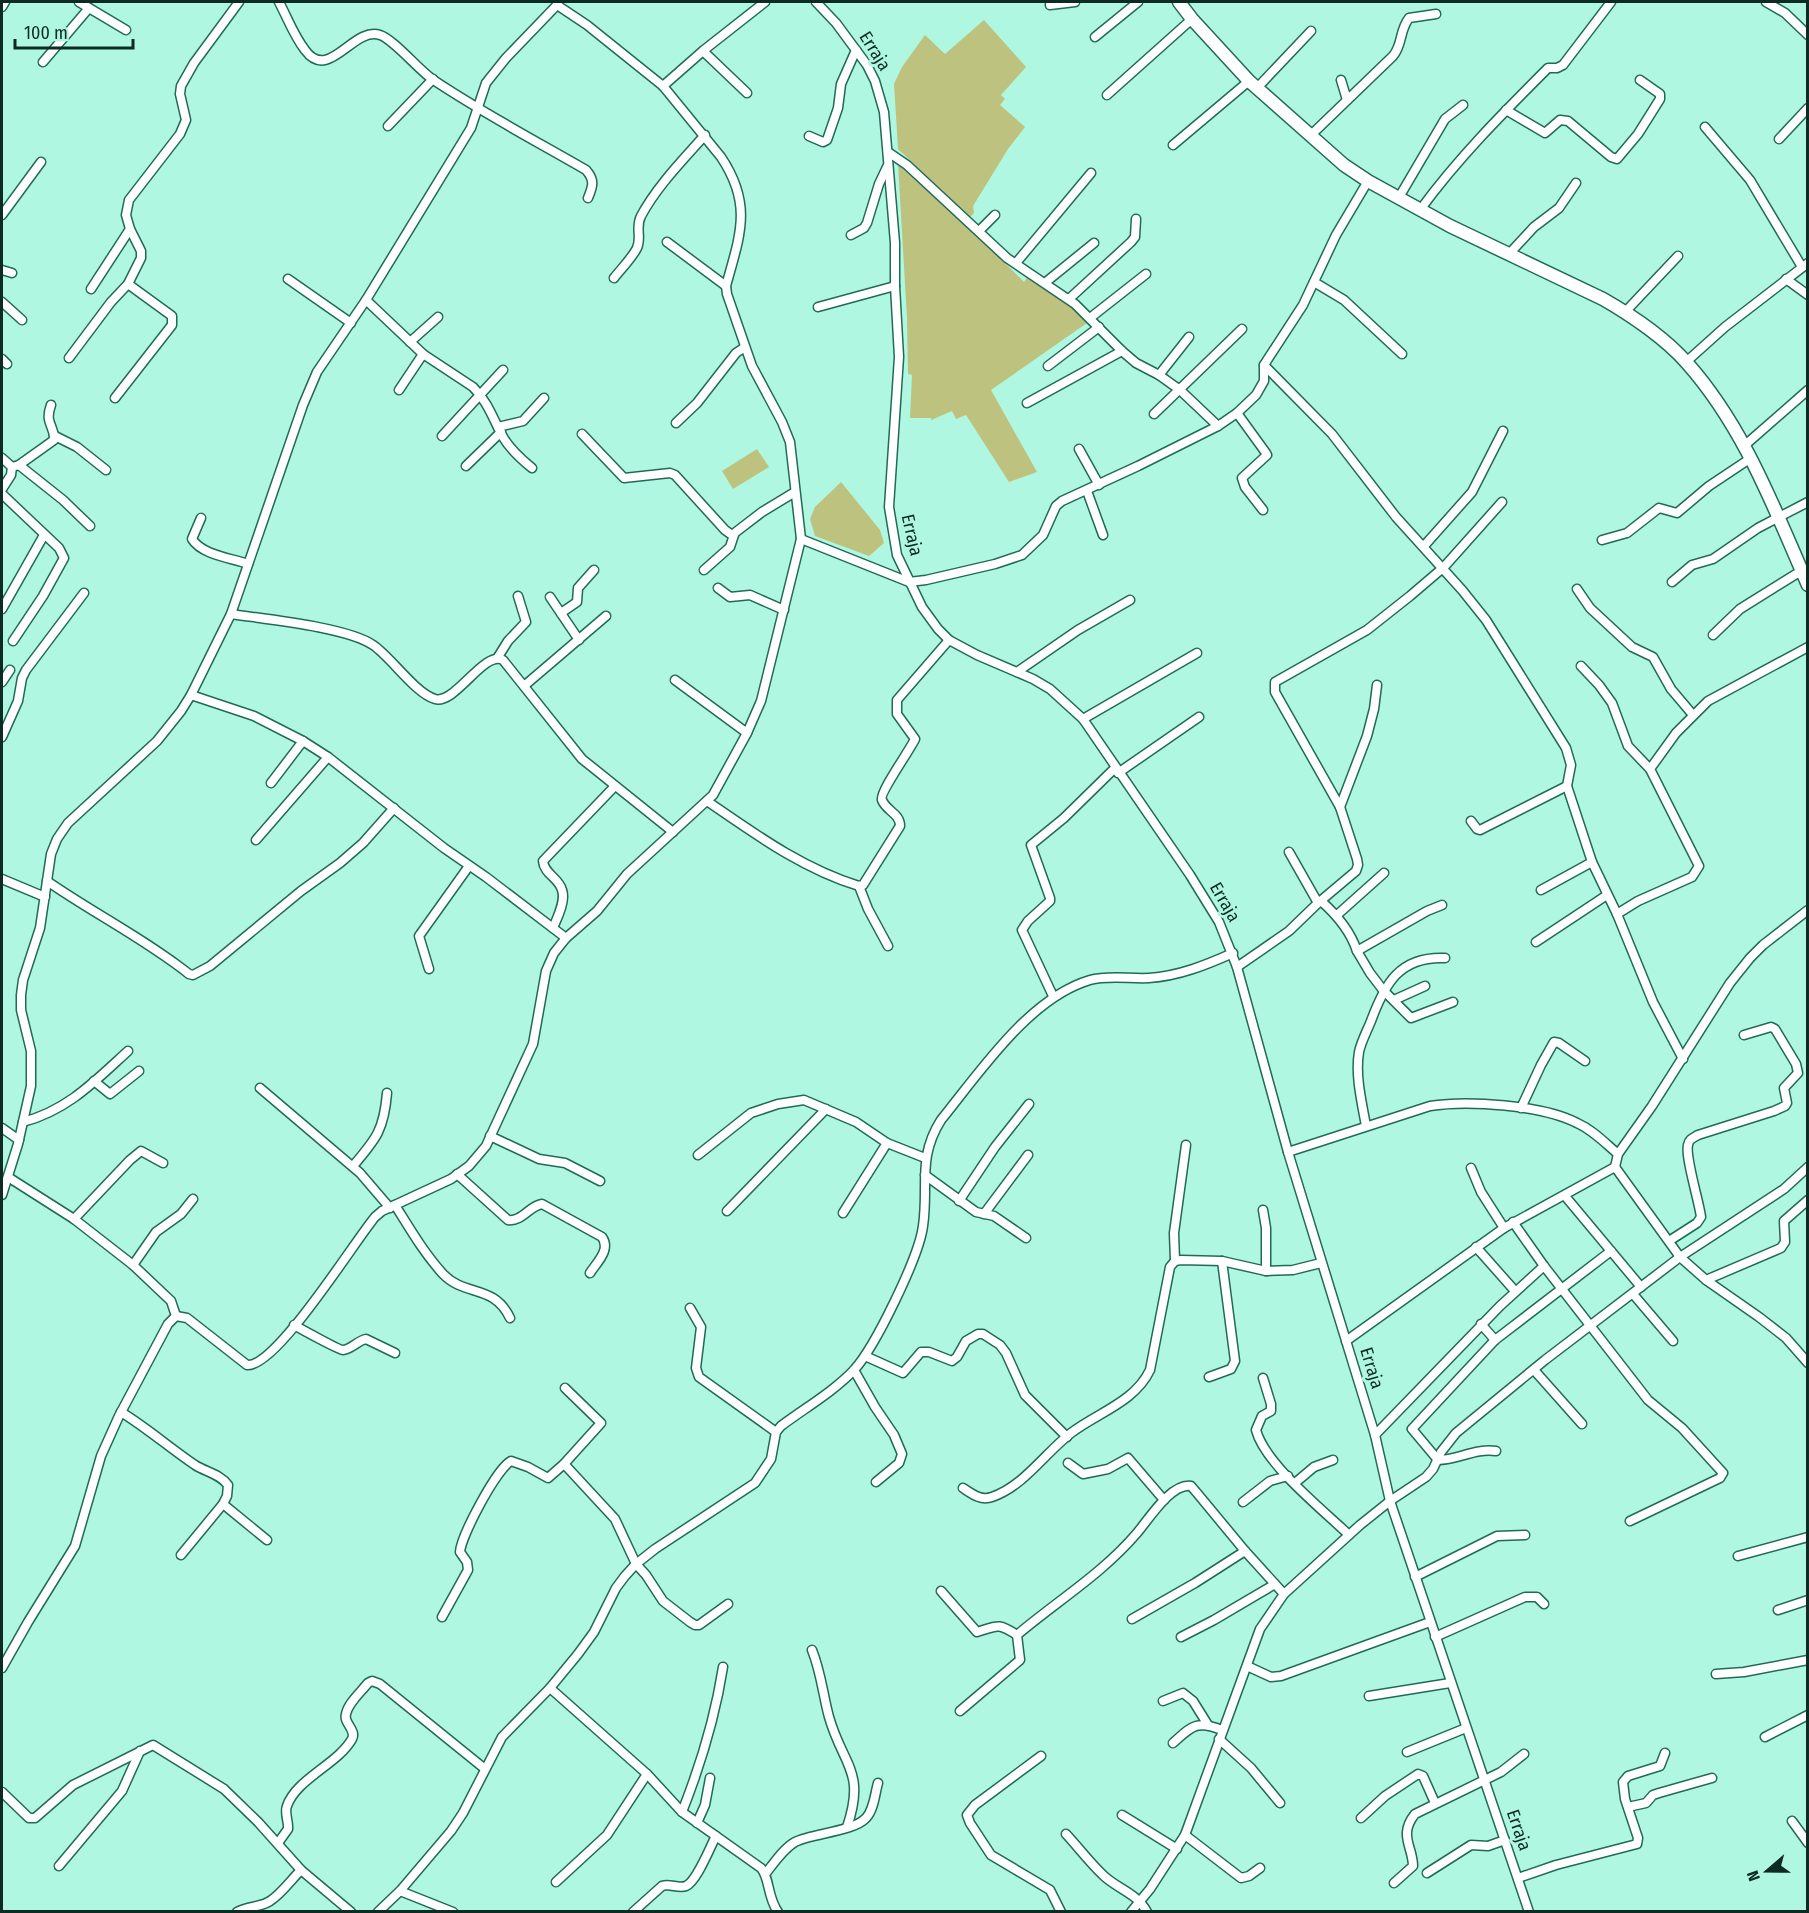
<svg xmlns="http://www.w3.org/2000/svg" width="1809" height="1913" font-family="'Fira Sans Condensed',sans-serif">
  <rect width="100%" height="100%" fill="#aff7e0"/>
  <g fill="#bdc37e">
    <polygon points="984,20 1026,67 1001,95 1005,99 1000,105 1025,127 1008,149 973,206 974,213 970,217 898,149 894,84 902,67 925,35 945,54"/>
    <polygon points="898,164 903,165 954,212 1024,282 1028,276 1078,312 1087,323 991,390 1037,472 1009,482 966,415 956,419 952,411 931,420 931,418 910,418 912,375 908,374 907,318"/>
    <polygon points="757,449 769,467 733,489 722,471"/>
    <polygon points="841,482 880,530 884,543 869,556 815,536 810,519 815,507"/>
  </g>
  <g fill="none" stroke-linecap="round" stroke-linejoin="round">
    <g stroke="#216a58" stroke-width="11">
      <g id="minor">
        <polyline points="79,2 126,30"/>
        <path d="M 279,2 C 287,17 294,36 305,50 C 329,83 353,26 380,35 C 393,39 418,69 432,79 C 481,112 534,140 586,170 C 595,180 593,186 588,198"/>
        <polyline points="816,2 836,23 867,65 875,81 884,112 895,243 895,286 899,357 889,507 897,555 922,607 938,629 949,640 977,655 1033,679 1050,689 1083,719 1190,875 1219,922 1237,967 1288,1152 1375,1435 1390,1501 1529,1912"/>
        <polyline points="1766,2 1785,13 1808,35"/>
        <polyline points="1050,5 1075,2"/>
        <polyline points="2,7 5,2"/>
        <polyline points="1095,37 1138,2"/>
        <polyline points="703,51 747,93"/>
        <polyline points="43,62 89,8"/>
        <polyline points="1341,80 1347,100"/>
        <polyline points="663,86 704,50 765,2"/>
        <polyline points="1257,88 1311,31"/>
        <polyline points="1107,95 1192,19"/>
        <polyline points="1506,110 1545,133 1560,120 1568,121 1611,157 1617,159 1638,134 1660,99 1660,94 1640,80"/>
        <polyline points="388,126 433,79"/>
        <polyline points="1705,127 1750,180 1802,267"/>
        <polyline points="809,136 823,142 827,140 838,108 841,84 856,50"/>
        <path d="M 1310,136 L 1393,56 C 1403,44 1399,31 1409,18 L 1436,14"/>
        <polyline points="1779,139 1808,108"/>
        <polyline points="1173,145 1249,81"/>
        <polyline points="888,152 907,165 1007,258 1075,304 1122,351 1136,363 1159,375 1180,390 1218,426"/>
        <polyline points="1398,199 1445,119 1463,105"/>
        <path d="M 1420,210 C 1458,158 1503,113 1548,68 L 1557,68 L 1563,65 L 1611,2"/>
        <polyline points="2,215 41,162"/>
        <polyline points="980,230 995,215"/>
        <polyline points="851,235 864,228 867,223 879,184 887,167"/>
        <polyline points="667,242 726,286"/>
        <polyline points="1509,254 1534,227 1559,208 1576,183"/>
        <polyline points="1016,263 1091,173"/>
        <polyline points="2,270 12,273"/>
        <path d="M 614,278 C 621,269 632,258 637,248 C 642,237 635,228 641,216 C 657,186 683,160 705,135"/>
        <polyline points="288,279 351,323"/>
        <polyline points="1786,279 1808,295"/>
        <polyline points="1046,282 1094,243"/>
        <polyline points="1314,282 1344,300 1402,354"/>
        <polyline points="91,289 130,229"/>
        <polyline points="1069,299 1131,242 1135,237 1136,219"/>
        <path d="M 366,300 L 423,354 L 473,387 C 488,402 493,419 503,437 C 510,449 521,459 532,468"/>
        <polyline points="2,302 22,320"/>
        <polyline points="818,307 895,286"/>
        <polyline points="1626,311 1678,256"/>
        <polyline points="1090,318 1146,274"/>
        <polyline points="410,342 438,317"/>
        <polyline points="69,358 111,302 128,284 141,258 141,251 130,229 126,215 129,200 180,134 186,120 180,94 181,86 194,63 239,2"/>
        <polyline points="2,359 7,364"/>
        <polyline points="1686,362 1725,327 1808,263"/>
        <polyline points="1264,365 1332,434 1396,517 1462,590 1486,620 1566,748 1571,765 1567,786 1592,862 1617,914 1653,1002 1683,1059"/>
        <polyline points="1048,366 1099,327"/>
        <polyline points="1159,375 1189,337"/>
        <polyline points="399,390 423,354"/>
        <polyline points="115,398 172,325 172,316 128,284"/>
        <polyline points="1027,403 1122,351"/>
        <polyline points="1237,413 1266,453 1267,455 1242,478 1245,487 1263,510"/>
        <polyline points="1154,414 1242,329"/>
        <polyline points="676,423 697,403 736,353 745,347"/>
        <polyline points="498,427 523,421 544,398"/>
        <polyline points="582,434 624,478 670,473 675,475 725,530 732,535 762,512 795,492"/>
        <polyline points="55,436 77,447 106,470"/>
        <polyline points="442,436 503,370"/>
        <polyline points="1744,446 1808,390"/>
        <polyline points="1079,449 1099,485"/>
        <path d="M 2,458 L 12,467 L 19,465 L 54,440 C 55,425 44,424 51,405"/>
        <polyline points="19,465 63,500 90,526"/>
        <polyline points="466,466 501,432"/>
        <polyline points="2,489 11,475 12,467"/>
        <polyline points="1087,491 1103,535"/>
        <polyline points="2,494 59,548 64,558 43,596 13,641"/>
        <path d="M 201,518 L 192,539 C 202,555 231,558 248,564"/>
        <polyline points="801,539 909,582 926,580 995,564 1022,555 1043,535 1056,506 1062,501 1138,466 1218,426 1237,413 1256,395 1264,381 1264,365 1303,305 1336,235 1368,181"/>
        <polyline points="1602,540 1627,533 1659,508 1677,513 1709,486 1751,458"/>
        <polyline points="1424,546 1472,492 1503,431"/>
        <polyline points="704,570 730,547 734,535"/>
        <polyline points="1672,582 1692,565 1713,559 1758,528 1808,502"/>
        <polyline points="718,588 730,597 750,595 784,610"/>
        <polyline points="1577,589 1590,608 1632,647 1653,657 1671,689 1693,715"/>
        <polyline points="550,597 579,640"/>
        <polyline points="2,609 44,535"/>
        <polyline points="561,613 577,602 578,588 594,570"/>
        <path d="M 231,614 C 264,619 347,627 373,645 C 391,657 415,693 435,699 C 455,705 484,650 503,660 L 582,759 L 673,832"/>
        <polyline points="1713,635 1740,609 1801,571"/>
        <polyline points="498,657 508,641 526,622 518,596"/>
        <polyline points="1581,666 1599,685 1612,703 1628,746 1650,769"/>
        <polyline points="1017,672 1078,630 1130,600"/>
        <polyline points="675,680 747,733"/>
        <polyline points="2,682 10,670"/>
        <polyline points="524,686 606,616"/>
        <polyline points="191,695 254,716 303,741 328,757 444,848 486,877 566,938"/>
        <polyline points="1083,719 1197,653"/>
        <polyline points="2,737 18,701 22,678 26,670 84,593"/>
        <polyline points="1118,773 1199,717"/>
        <polyline points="271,783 303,741"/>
        <path d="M 707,801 C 755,834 803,869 859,886 L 863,885 L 900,826 C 900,813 886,811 882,800 C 879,793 910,750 915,739 L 897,714 L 897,700 L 949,640"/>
        <polyline points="1340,807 1275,692 1275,682 1367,630 1410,596 1444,567 1502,502"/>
        <polyline points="1471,821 1477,829 1480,830 1567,786"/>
        <polyline points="256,840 328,757"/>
        <polyline points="1289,852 1318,903"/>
        <polyline points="2,879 45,897"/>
        <path d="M 47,881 C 93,913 145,939 189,974 L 193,975 L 210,966 L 301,891 L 340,863 L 363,843 L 394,808"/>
        <polyline points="859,886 868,909 888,946"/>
        <polyline points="1541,890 1592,862"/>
        <path d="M 1321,901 C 1337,915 1350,930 1357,951 L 1427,911 L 1442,905"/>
        <polyline points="1617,914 1638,901 1692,877 1699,866 1650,769 1676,733 1708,701 1808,647"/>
        <polyline points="1337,915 1384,873"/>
        <path d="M 553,928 C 557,918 566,901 562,890 C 559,878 544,874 543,861 L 615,786"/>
        <polyline points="1536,942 1607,895"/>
        <polyline points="1357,951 1370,973 1383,990 1411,1018 1453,1002"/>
        <polyline points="1237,967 1289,931 1318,903 1356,871 1358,865 1357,859 1340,807 1367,736 1374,709 1377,685"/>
        <polyline points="429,969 419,936 469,866"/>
        <polyline points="1053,996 1022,930 1028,921 1050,901 1050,898 1031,845 1064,818 1115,768"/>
        <polyline points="1394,1000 1425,986"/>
        <polyline points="94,1081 110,1094 139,1071"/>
        <polyline points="260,1088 360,1173 390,1208"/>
        <polyline points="1521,1108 1541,1065 1554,1042 1559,1043 1585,1061"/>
        <path d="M 23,1122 C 68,1110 95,1081 128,1051"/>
        <path d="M 1366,1126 C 1362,1103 1355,1076 1359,1052 C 1361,1042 1367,1031 1371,1021 C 1385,983 1400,956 1445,958"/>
        <polyline points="2,1128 19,1140"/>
        <polyline points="490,1136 539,1159 565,1163 600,1181"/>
        <path d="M 1288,1152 L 1430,1106 C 1468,1100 1542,1105 1577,1123 C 1593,1130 1605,1143 1618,1154"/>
        <polyline points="698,1155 751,1113 778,1104 804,1100 856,1122 887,1143"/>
        <path d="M 353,1166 C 376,1139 384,1130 387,1093"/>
        <polyline points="1615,1167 1680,1257 1706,1280 1759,1317 1786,1338 1808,1363"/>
        <polyline points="1471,1168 1481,1192 1504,1228"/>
        <path d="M 457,1174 L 508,1220 C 522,1222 529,1206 542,1204 L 602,1237 C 611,1250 597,1262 590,1273"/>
        <polyline points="925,1175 976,1212 994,1216 1026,1238"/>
        <polyline points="8,1177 74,1219 133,1265 171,1301 176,1316"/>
        <polyline points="2,1195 18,1144 31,1086 31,1051 21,1010 21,995 23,980 40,928 51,854 57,839 68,823 157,741 181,711 191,695 231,614 303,405 317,372 366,300 471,128 486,83 506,58 557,5"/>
        <polyline points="1565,1196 1641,1287"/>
        <polyline points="959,1201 995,1147 1029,1104"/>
        <path d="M 395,1205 C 410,1229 424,1253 443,1274 C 465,1297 494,1284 510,1318"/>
        <polyline points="1263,1210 1266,1228 1266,1271"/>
        <polyline points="727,1211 826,1109"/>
        <polyline points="843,1213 887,1143 925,1158"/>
        <polyline points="984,1214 1028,1155"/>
        <polyline points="74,1219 130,1160 141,1151 163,1163"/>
        <polyline points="1513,1222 1544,1266 1648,1400 1682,1428 1723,1473 1720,1478 1630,1521"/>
        <path d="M 1669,1241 L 1697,1223 L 1701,1217 C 1699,1201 1685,1157 1688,1145 C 1689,1139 1693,1138 1698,1135 L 1774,1111 L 1785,1106 L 1787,1103 L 1784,1088 L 1798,1073 L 1796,1064 L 1775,1029 L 1771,1027 L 1744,1035"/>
        <polyline points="1476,1247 1515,1291"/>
        <polyline points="1175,1261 1174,1233 1186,1145"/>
        <polyline points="133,1265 156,1232 181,1214 193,1199"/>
        <polyline points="1706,1280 1781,1248 1785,1242 1784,1221 1808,1200"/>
        <polyline points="1633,1294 1673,1341"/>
        <polyline points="690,1308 701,1327 696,1368 699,1377 776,1432"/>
        <polyline points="1481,1324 1495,1340"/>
        <path d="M 294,1325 C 301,1329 339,1350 343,1350 C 352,1349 357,1341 366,1339 L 395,1353"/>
        <polyline points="1346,1341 1504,1228 1615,1167 1618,1154 1652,1106 1730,983 1750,958 1763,945 1808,910"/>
        <polyline points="865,1356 903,1373 921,1352 929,1352 952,1361 957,1357 966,1341 978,1334 983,1334 1000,1345 1006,1353 1025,1395 1067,1437"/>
        <polyline points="854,1370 875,1407 894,1435 902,1454 899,1463 876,1482"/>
        <polyline points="1534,1370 1582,1424"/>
        <polyline points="1209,1377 1231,1369 1235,1361 1222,1261"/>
        <path d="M 1263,1378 L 1271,1404 L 1271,1411 L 1262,1416 L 1256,1430 C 1265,1464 1322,1509 1349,1535"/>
        <path d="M 121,1412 C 147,1428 170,1448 195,1465 C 206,1472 220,1474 228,1485 L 227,1496 L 223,1504 L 181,1555"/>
        <polyline points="1375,1435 1500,1306 1544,1266"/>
        <path d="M 1496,1451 C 1475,1448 1458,1460 1438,1460 L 1412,1429 L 1495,1340 L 1611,1251"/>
        <polyline points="1068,1463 1083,1474 1108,1469 1128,1458 1164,1500"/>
        <polyline points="564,1464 601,1423 565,1388"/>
        <polyline points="1295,1483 1314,1467 1333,1460"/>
        <path d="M 963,1488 C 972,1494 981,1501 992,1497 C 1024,1486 1045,1453 1071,1433 C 1097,1413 1135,1402 1150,1370 L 1170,1267 L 1175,1261 L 1181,1260 L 1222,1261 L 1266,1271 L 1293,1270 L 1321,1263"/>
        <polyline points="1243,1502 1270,1481 1288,1476"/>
        <polyline points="223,1504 267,1540"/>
        <polyline points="1738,1556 1808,1537"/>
        <polyline points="1415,1577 1497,1536 1525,1535"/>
        <path d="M 941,1591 L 977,1632 C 997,1626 997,1622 1017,1635"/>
        <polyline points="1778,1610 1808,1600"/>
        <path d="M 442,1617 L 468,1570 L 467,1562 L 460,1552 C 461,1536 497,1468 511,1461 L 528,1467 L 548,1478 L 564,1464 L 566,1466 L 615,1519 L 636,1564 L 646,1575 L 663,1601 L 690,1622 L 695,1625 L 699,1625 L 728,1604"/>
        <polyline points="1132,1619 1195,1583 1245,1551"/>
        <polyline points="1181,1637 1214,1620 1275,1584"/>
        <polyline points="1435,1637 1525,1597 1537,1597 1544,1604"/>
        <path d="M 812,1650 C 821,1672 823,1695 829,1717 C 843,1766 866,1771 847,1827"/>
        <polyline points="1247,1666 1271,1677 1281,1676 1430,1622"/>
        <path d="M 2,1668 L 28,1622 L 75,1546 L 101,1456 L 119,1416 L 168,1324 L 176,1316 L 187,1318 L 247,1365 C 276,1368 354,1242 375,1217 L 382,1211 L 451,1179 L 469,1166 L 486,1146 L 533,1044 L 546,971 L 554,953 L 566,938 L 597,911 L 627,874 L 713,795 L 747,733 L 761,701 L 801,539 L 790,442 L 782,422 L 752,366 L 727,294 L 726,286 C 740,235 753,205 721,157 L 663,86 L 587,25 L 557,5 L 558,2"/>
        <polyline points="1716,1674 1744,1672 1808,1660"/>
        <path d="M 550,1688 L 647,1774 L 682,1812 L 761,1868 C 770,1878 767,1897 778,1912"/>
        <polyline points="1369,1696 1450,1683"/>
        <polyline points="1163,1701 1183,1693 1193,1701 1208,1725"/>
        <path d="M 960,1711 L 1020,1660 L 1017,1635 C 1057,1601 1102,1574 1137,1533 C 1149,1519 1171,1483 1191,1486 L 1197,1493 L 1245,1551 L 1284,1594"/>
        <polyline points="1765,1737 1808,1715"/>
        <polyline points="1219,1739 1251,1768 1280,1803"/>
        <path d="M 1173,1743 C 1192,1726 1196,1720 1222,1730"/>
        <polyline points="1407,1752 1466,1728"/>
        <polyline points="1041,1756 975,1805 967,1815 970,1823 991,1855 1050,1890 1061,1912"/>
        <polyline points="2,1792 29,1818 35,1818 73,1785 153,1745 224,1789 258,1822 301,1870 351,1912"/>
        <polyline points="1628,1807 1646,1803 1653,1795 1659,1793 1712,1778"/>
        <path d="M 682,1812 C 701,1764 715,1718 723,1667"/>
        <polyline points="1122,1815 1177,1849"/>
        <polyline points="1361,1818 1385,1796 1418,1774 1423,1776 1435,1803"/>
        <polyline points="1792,1821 1808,1843"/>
        <polyline points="697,1823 705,1805 710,1778"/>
        <path d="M 1066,1834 C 1079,1848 1090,1863 1104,1876 C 1118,1889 1138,1894 1147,1912"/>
        <polyline points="1185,1835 1241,1878 1249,1876 1260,1868"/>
        <path d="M 278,1843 L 288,1829 C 289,1822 284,1813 287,1806 C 296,1779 338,1764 352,1739 C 357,1730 343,1723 346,1714 C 348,1703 361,1692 368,1683 L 372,1681 L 380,1684 L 485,1769"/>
        <polyline points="59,1866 122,1791 140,1751"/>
        <path d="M 766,1873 C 774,1863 783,1849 795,1842 C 812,1833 853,1832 866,1818 C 874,1810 875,1793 878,1783"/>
        <polyline points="1427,1873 1471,1845 1488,1846 1505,1840"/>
        <polyline points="1518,1878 1556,1865 1637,1844 1638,1838 1625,1799 1623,1782 1628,1776 1660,1766 1665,1753"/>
        <polyline points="556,1882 607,1835 647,1774"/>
        <path d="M 1394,1883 L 1413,1866 C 1413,1847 1398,1835 1415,1814 L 1501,1772 L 1524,1754"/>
        <polyline points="400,1891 453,1912"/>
        <path d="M 237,1912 C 248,1906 262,1907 270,1901 C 281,1894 291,1880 301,1870"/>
        <path d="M 378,1912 L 400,1891 L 451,1831 L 463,1813 L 502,1737 L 550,1688 L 578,1654 L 594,1632 L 616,1588 L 625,1576 L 636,1564 L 655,1549 L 755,1483 L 771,1459 L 776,1432 L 781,1426 C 805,1408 833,1392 854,1370 C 875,1347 919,1257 923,1226 C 929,1185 917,1158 941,1120 C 980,1072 1029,998 1090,980 C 1108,975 1130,979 1149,978 C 1179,976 1206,965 1233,953"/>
        <path d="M 633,1912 L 662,1886 C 670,1883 678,1889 686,1886 C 697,1881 710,1847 716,1836"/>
        <polyline points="1131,1912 1150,1889 1185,1835 1260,1629 1284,1594 1360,1525 1390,1501 1426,1477 1433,1469 1441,1452 1456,1433 1545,1360 1680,1257 1784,1189 1808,1167"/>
      </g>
    </g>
    <g stroke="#216a58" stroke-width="15">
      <path id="secondary" d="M 1179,2 L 1192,19 L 1249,81 L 1344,165 L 1368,181 L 1450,226 L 1603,299 C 1631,315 1666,339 1687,363 C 1744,427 1774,508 1808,585"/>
    </g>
    <use href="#minor" stroke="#fff" stroke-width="8"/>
    <use href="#secondary" stroke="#fff" stroke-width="12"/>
  </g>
  <g text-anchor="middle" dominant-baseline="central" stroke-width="6" stroke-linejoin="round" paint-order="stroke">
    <g font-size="18" fill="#0d2b23" stroke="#aff7e0">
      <text transform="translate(875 51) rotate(58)">Erraja</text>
      <text transform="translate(912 535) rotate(77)">Erraja</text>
      <text transform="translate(1225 902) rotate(60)">Erraja</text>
      <text transform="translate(1372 1368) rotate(73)">Erraja</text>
      <text transform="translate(1519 1830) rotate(71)">Erraja</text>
    </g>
  </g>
  <rect width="1809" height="1913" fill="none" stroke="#0d2b23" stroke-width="6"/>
  <g transform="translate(1767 1871) rotate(250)" stroke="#aff7e0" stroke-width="4.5" paint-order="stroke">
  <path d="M0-4.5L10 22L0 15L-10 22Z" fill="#0d2b23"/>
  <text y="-9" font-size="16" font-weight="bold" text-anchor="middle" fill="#0d2b23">N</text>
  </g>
  <path d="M15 39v9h118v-9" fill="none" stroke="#0d2b23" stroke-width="3"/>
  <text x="24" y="39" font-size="18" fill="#0d2b23" stroke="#aff7e0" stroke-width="4.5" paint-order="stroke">100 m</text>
</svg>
